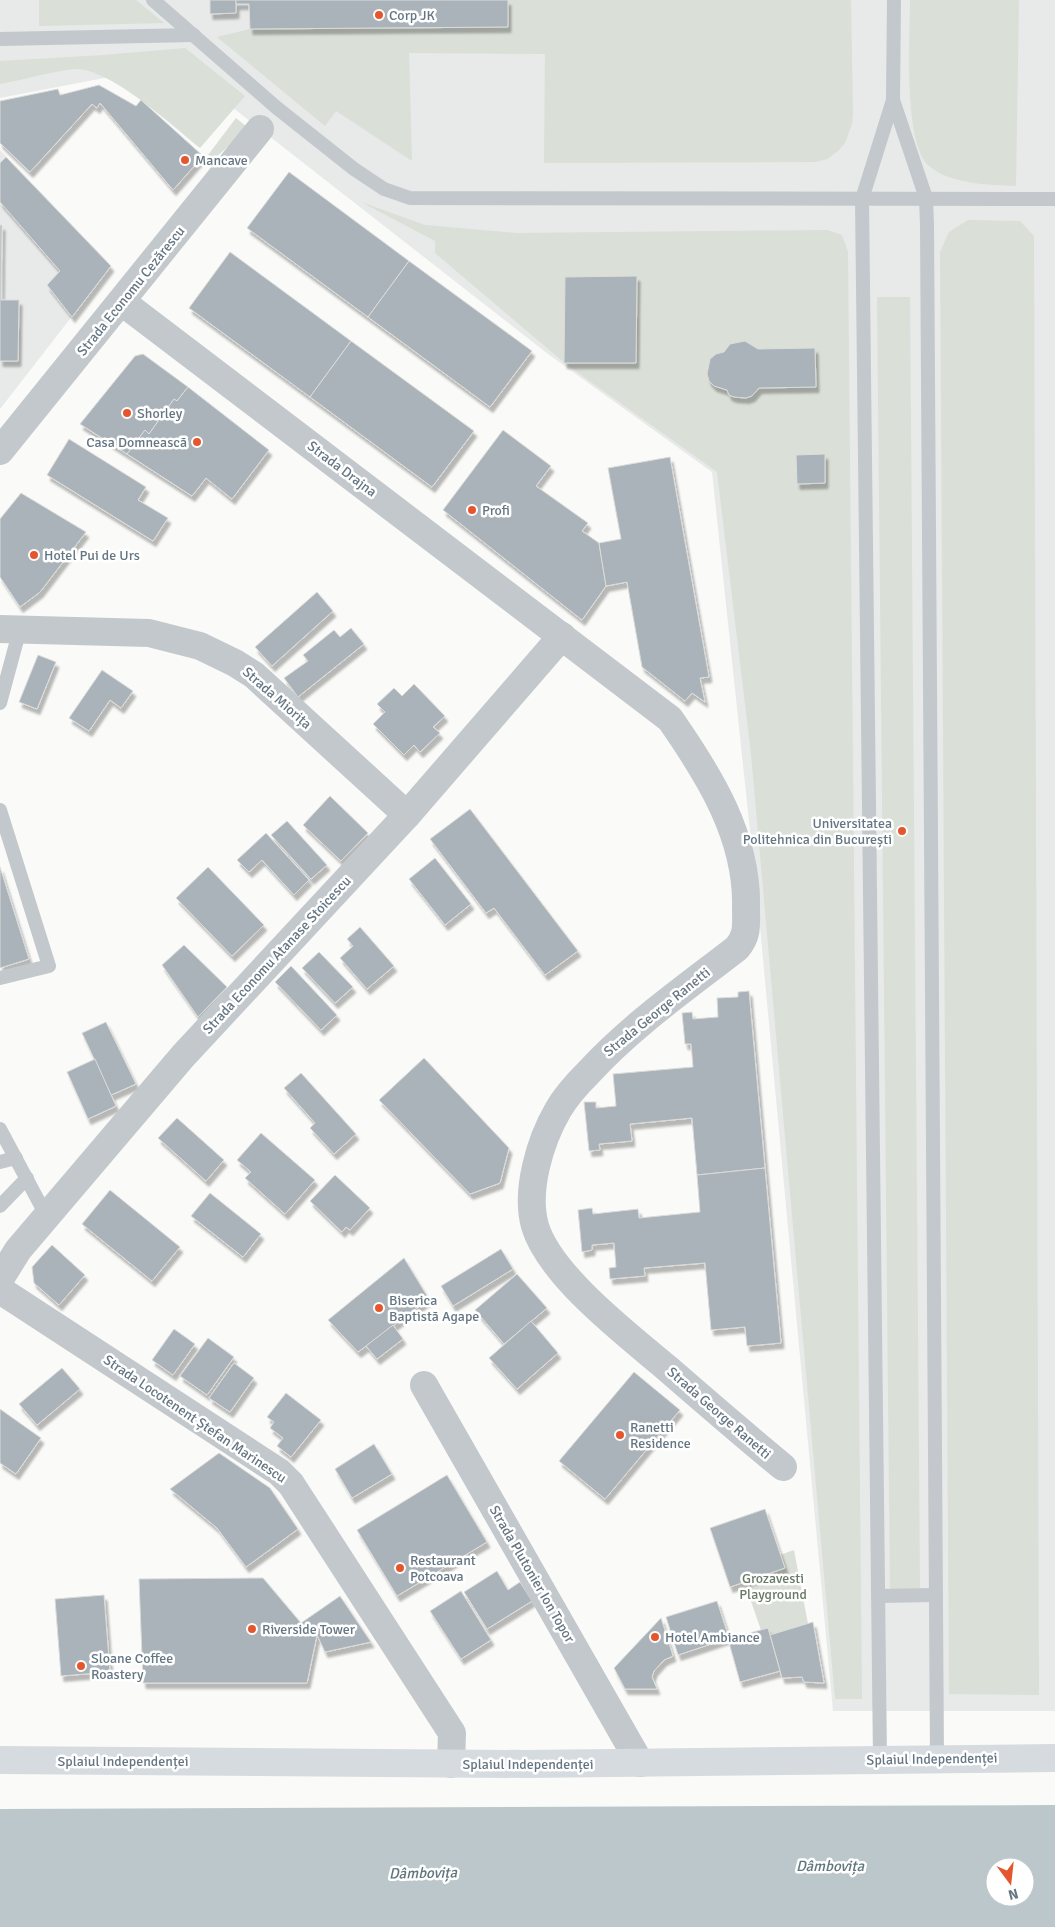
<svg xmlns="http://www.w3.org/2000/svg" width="1055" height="1927" font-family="Signika,sans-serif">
  <defs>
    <filter id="shadow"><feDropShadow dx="3" dy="5.5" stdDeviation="1" flood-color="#0004"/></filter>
  </defs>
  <rect width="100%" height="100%" fill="#fafaf8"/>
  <g fill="#e8e9e9">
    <polygon points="0,0 1055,0 1055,1711 833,1711 759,916 712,472 548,354 177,64 0,98"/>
    <polygon points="0,150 111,266 0,409"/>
  </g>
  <g fill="#dadfd7">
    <polygon points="39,0 136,0 164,23 39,26"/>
    <polygon points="508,0 851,0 853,114 852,124 845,143 838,151 827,159 816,162 544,163 545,54 409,53 412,161 336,111 325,126 217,37 250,29 507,27"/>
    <path d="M 910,0 L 1019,0 L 1016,186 C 990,185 948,184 928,165 C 903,141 910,36 910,0 Z"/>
    <path d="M 185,48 L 245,96 L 200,148 C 174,127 109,67 75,69 C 53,71 23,80 0,84 L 0,61 L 104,55 Z"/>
    <polygon points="236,118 253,132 234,141 214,159 208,155"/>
    <polygon points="361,202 425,225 517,233 827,230 842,235 848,252 862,1699 835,1699 751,754 717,472 567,365 435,253 435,241"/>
    <polygon points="968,220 1020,221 1034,236 1039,1695 949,1694 940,252 949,232"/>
    <polygon points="877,297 910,297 920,1590 890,1591"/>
    <polygon points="794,1550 808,1624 764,1639 740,1569"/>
  </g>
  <path fill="#bbc7cb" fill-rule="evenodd" d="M 1055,1805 L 1055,1927 L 0,1927 L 0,1809 ZM 995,1867 L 1025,1867 L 1025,1897 L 995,1897 Z"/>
  <g fill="#aab3b9" stroke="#dcdcda" filter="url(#shadow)">
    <polygon points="210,0 236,0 236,13 210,14"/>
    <polygon points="236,0 508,0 508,27 250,29 249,4 236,4"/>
    <polygon points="99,85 136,106 141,100 203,156 173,190 100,103 97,108 92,104 30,172 0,143 0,101 58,89 60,95"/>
    <polygon points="6,157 111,266 72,317 47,285 60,271 0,202 0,163"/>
    <polygon points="289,172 409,261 368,317 247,228"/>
    <polygon points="0,225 2,225 1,300 19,300 18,361 0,361"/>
    <polygon points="230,252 351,341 310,397 189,308"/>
    <polygon points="409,261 532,351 490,407 368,317"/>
    <polygon points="637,276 636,363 564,363 565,277"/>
    <polygon points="351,341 474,431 432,487 310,397"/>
    <polygon points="745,341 758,349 815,348 816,387 759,388 752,396 746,398 734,397 729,395 727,390 714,386 709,381 707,374 710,359 716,354 724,352 730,344"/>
    <polygon points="143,354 188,387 177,401 174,399 149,434 145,430 127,454 80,424 135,356"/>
    <polygon points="188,387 269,450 232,499 206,478 192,496 127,454 145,430 149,434 174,399 177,401"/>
    <polygon points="503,430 551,466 536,486 588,523 582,531 599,543 606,586 582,620 443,510"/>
    <polygon points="69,439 146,487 138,500 168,518 153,541 47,475"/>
    <polygon points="825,454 825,483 797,484 796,455"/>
    <polygon points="670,457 709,677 700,678 705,702 692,693 685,701 642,667 627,582 606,586 599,543 621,539 608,468"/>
    <polygon points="21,493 86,532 40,592 20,607 0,577 0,519"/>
    <polygon points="317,592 333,611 272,666 255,647"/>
    <polygon points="351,628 364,644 298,697 284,678 308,661 303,655 334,630 340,637"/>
    <polygon points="38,655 56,662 37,709 19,702"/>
    <polygon points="102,670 133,691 121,708 110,700 89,731 69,718"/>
    <polygon points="414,684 445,716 433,727 440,733 420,752 414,745 404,755 373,724 385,712 377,704 394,688 402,696"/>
    <polygon points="330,796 368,833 341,861 303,825"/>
    <polygon points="470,809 578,951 545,975 494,908 486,913 430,839"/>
    <polygon points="287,821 327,865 311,879 271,835"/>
    <polygon points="266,833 309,880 294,895 262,860 249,872 237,860"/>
    <polygon points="435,858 471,904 445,925 409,879"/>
    <polygon points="0,867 29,959 0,968"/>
    <polygon points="208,867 264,925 232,956 176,898"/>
    <polygon points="360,927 394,966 367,989 340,958 353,946 347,939"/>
    <polygon points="184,945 227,987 198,1017 162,965"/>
    <polygon points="319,952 353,987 335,1003 302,968"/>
    <polygon points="291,966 337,1015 321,1030 275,982"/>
    <polygon points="749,991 765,1168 697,1175 692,1118 630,1124 632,1141 599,1144 600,1150 589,1151 584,1102 596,1102 596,1108 616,1106 613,1074 693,1067 691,1044 685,1044 682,1013 692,1012 693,1019 718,1017 717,998 738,997 738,992"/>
    <polygon points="106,1022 136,1084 111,1095 82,1033"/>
    <polygon points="424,1058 509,1148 500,1183 470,1194 379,1100"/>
    <polygon points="95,1059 116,1106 88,1119 67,1072"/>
    <polygon points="301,1073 356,1134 334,1154 310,1128 315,1123 284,1088"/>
    <polygon points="177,1118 224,1160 206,1181 158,1138"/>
    <polygon points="261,1133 315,1180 285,1214 245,1178 251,1172 237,1160"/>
    <polygon points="765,1168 781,1343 747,1346 745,1327 711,1330 705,1263 644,1268 645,1276 610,1279 609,1268 616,1267 614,1243 592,1245 592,1250 582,1252 578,1210 592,1208 593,1214 638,1209 639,1218 700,1212 697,1175"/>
    <polygon points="335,1175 370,1208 350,1230 346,1227 342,1232 310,1201"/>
    <polygon points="110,1190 180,1247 152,1281 82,1224"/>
    <polygon points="210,1193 261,1234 243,1257 191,1216"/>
    <polygon points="52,1245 85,1275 59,1305 34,1283 32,1267"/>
    <polygon points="501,1249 513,1269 453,1306 441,1286"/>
    <polygon points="404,1258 429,1299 358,1352 328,1320"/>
    <polygon points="517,1274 547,1308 504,1344 475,1310"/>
    <polygon points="531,1321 558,1353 517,1389 489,1358"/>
    <polygon points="393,1325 403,1339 377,1359 366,1346"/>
    <polygon points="174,1329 195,1344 173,1375 152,1360"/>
    <polygon points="208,1338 234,1357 207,1395 180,1376"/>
    <polygon points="234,1363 254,1378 230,1412 209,1398"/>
    <polygon points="62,1368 80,1389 37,1425 19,1404"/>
    <polygon points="634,1372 680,1410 605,1499 559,1461"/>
    <polygon points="286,1393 321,1420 291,1457 277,1446 283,1438 270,1428 274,1422 267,1417"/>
    <polygon points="0,1409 41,1438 16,1474 0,1463"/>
    <polygon points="374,1444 392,1474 352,1498 335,1469"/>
    <polygon points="219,1453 270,1488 298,1529 246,1567 217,1528 170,1489"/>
    <polygon points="447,1475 487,1542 397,1596 357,1530"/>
    <polygon points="765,1509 785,1568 730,1587 710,1528"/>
    <polygon points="497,1571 508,1590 520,1582 532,1601 487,1629 464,1592"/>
    <polygon points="263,1578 301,1623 340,1596 371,1642 325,1652 317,1635 307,1683 143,1683 139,1579"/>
    <polygon points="461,1591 491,1640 461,1659 430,1611"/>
    <polygon points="104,1595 110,1672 61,1676 55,1599"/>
    <polygon points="717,1601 729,1638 678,1655 666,1617"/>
    <polygon points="661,1618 673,1656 664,1660 654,1671 652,1677 657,1689 625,1689 614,1668"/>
    <polygon points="813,1622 824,1683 804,1682 802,1677 782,1678 770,1635"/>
    <polygon points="768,1628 780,1671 740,1682 728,1639"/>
  </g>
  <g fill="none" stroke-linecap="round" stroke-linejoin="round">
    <g stroke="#c3c8cc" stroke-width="14">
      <polyline points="153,0 277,108 354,169 384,189 410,198 1055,199"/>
      <polyline points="0,39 194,35"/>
      <polyline points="893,100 926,198 927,225 937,1759"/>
      <polyline points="0,703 20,629"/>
      <polyline points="0,810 49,966 0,978"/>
      <polyline points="0,1129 47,1217"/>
      <polyline points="0,1162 16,1158"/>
      <polyline points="0,1206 27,1178"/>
      <polyline points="878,1596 936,1595"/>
      <polyline points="880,1759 862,199 893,100 894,0"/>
    </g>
    <g stroke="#c3c8cc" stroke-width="28">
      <path d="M 122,302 L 670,719 C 709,775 748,837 746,908 C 746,925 748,935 737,948 C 687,987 632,1025 589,1072 C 578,1083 566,1096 558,1110 C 540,1141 525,1191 535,1226 C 550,1276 628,1335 668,1369 C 706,1402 744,1435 783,1467"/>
      <polyline points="0,451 260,129"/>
      <polyline points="0,629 149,633 200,646 235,663 254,675 407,815"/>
      <polyline points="0,1279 18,1250 183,1056 407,815 562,636"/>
      <polyline points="0,1290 279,1472 291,1484 452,1733 451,1764"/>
      <polyline points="424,1385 640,1763"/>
    </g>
    <polyline stroke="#d6dbdf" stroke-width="28" points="0,1760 526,1764 1055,1758"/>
  </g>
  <g fill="#e4572e" stroke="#fff" stroke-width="2">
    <circle cx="379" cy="15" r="5"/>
    <circle cx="185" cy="160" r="5"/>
    <circle cx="127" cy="413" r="5"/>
    <circle cx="197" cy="442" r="5"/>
    <circle cx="472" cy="510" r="5"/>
    <circle cx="34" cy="555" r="5"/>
    <circle cx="902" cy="831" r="5"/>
    <circle cx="379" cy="1308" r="5"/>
    <circle cx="620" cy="1435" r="5"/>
    <circle cx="400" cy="1568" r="5"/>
    <circle cx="252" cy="1629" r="5"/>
    <circle cx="655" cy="1637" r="5"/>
    <circle cx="81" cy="1666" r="5"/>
  </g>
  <g text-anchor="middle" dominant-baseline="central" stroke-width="5" stroke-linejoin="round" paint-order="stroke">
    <g font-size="14" fill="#657683" stroke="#fff" text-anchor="start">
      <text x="389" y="15">Corp JK</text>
      <text x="195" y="160">Mancave</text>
      <text x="137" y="413">Shorley</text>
      <text x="187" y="442" text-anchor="end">Casa Domnească</text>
      <text x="482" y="510">Profi</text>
      <text x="44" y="555">Hotel Pui de Urs</text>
      <text x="892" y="823" text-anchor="end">Universitatea<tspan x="892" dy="16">Politehnica din București</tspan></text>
      <text x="389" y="1300">Biserica<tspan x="389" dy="16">Baptistă Agape</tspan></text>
      <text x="630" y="1427">Ranetti<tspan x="630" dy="16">Residence</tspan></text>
      <text x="410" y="1560">Restaurant<tspan x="410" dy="16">Potcoava</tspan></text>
      <text x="262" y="1629">Riverside Tower</text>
      <text x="665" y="1637">Hotel Ambiance</text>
      <text x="91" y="1658">Sloane Coffee<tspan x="91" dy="16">Roastery</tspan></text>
    </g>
    <g font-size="14" fill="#657683" stroke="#fff">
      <text transform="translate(131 291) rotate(-51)">Strada Economu Cezărescu</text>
      <text transform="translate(342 469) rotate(37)">Strada Drajna</text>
      <text transform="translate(277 698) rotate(41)">Strada Miorița</text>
      <text transform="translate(277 955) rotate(-47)">Strada Economu Atanase Stoicescu</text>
      <text transform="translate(657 1012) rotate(-39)">Strada George Ranetti</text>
      <text transform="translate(719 1413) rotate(41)">Strada George Ranetti</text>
      <text transform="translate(195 1419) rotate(34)">Strada Locotenent Ștefan Marinescu</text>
      <text transform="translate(532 1574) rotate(60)">Strada Plutonier Ion Topor</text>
      <text transform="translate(932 1759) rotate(-1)">Splaiul Independenței</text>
      <text x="123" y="1761">Splaiul Independenței</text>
      <text x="528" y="1764">Splaiul Independenței</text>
    </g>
    <g font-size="14" fill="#687a64" stroke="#fff">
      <text x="773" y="1578">Grozavesti<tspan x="773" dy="16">Playground</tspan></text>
    </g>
    <g font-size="15" font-style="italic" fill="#60757c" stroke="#fff">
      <text x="830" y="1866">Dâmbovița</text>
      <text transform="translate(423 1873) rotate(-1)">Dâmbovița</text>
    </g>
  </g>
  <g transform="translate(1010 1882) rotate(165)"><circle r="24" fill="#ffffff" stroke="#c1c8cd"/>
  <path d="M0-4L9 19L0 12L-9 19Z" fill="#e4572e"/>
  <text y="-8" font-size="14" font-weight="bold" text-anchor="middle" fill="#657683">N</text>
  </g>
</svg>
